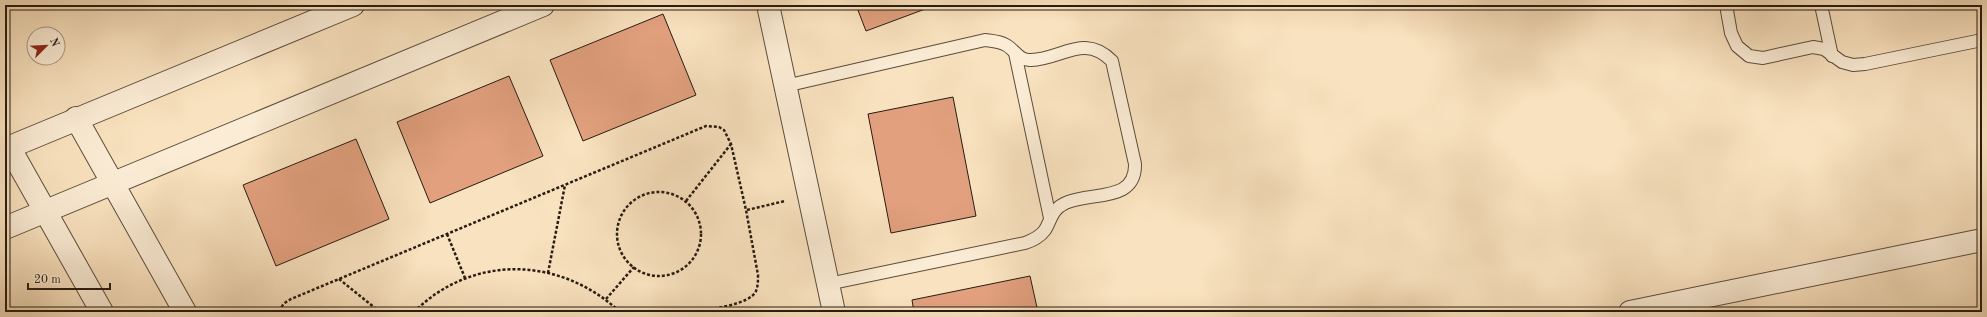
<svg xmlns="http://www.w3.org/2000/svg" width="1987" height="317" font-family="'Old Standard TT',serif">
  <rect width="100%" height="100%" fill="#f9e2bf"/>
  <filter id="stains"><feTurbulence type="fractalNoise" baseFrequency=".005" numOctaves="4"/><feColorMatrix values="0 0 0 0 .2 0 0 0 0 .09 0 0 0 0 .02 0 0 0 .5 -.17"/></filter>
  <radialGradient id="worn" r=".72"><stop offset=".6" stop-color="#630" stop-opacity="0"/><stop offset="1" stop-color="#630" stop-opacity=".3"/></radialGradient>
  <g fill="#e2a07e" stroke="#271b11">
    <polygon points="856,5 936,5 866,31"/>
    <polygon points="663,14 696,95 583,141 550,60"/>
    <polygon points="509,76 543,156 430,203 397,122"/>
    <polygon points="953,97 976,216 891,233 868,114"/>
    <polygon points="356,139 389,219 276,266 243,185"/>
    <polygon points="1030,276 1038,312 914,312 912,300"/>
  </g>
  <g fill="none" stroke-linecap="round" stroke-linejoin="round">
    <g stroke="#5c4d3c" stroke-width="14">
      <g id="lane">
        <polyline points="1726,5 1731,33 1737,46 1749,56 1763,58 1813,47 1824,49 1842,62 1853,65 1865,64 1982,40"/>
        <polyline points="1821,5 1832,56"/>
        <polyline points="1015,53 1050,218"/>
        <path d="M 785,86 L 985,40 C 992,41 999,41 1006,45 C 1015,50 1019,61 1031,60 C 1062,59 1084,33 1112,61 L 1135,164 C 1136,202 1093,192 1068,202 C 1052,208 1052,218 1045,230 C 1040,237 1033,240 1025,243 L 828,284"/>
      </g>
    </g>
    <g stroke="#5c4d3c" stroke-width="24">
      <g id="street">
        <polyline points="768,5 834,312"/>
        <polyline points="76,118 185,312"/>
        <polyline points="9,147 102,312"/>
        <polyline points="5,149 353,5"/>
        <polyline points="5,228 543,5"/>
        <polyline points="1630,312 1982,240"/>
      </g>
    </g>
    <g stroke="#271b11" stroke-width="2.5" stroke-dasharray="3 2" stroke-linecap="butt">
      <circle cx="659" cy="234" r="42"/>
      <polyline points="686,201 731,144"/>
      <polyline points="747,210 785,201"/>
      <polyline points="447,234 465,278"/>
      <polyline points="548,273 565,185"/>
      <polyline points="339,279 380,312"/>
      <polyline points="606,299 634,267"/>
      <path d="M 281,312 C 280,305 286,302 291,299 L 706,126 L 719,127 L 724,130 L 731,144 L 746,210 L 758,275 C 758,281 758,286 756,291 C 750,305 709,309 694,312"/>
      <path d="M 414,312 C 472,254 560,256 620,312"/>
    </g>
    <use href="#lane" stroke="#fbecd5" stroke-width="12"/>
    <use href="#street" stroke="#fbecd5" stroke-width="22"/>
  </g>
  <rect width="1987" height="317" fill="none" stroke="#f9e2bf" stroke-width="20"/>
  <rect x="6" y="6" width="1975" height="305" fill="none" stroke="#271b11" stroke-width="2"/>
  <rect x="10" y="10" width="1967" height="297" fill="none" stroke="#271b11"/>
  <g transform="translate(46 46) rotate(66)"><circle r="19" fill="#fbecd5" stroke="#a69887"/>
  <path d="M0-3L7 15L0 10L-7 15Z" fill="#8f2418"/>
  <text y="-6" font-size="11" font-weight="bold" text-anchor="middle" fill="#271b11">N</text>
  </g>
  <path d="M28 283v6h82v-6" fill="none" stroke="#271b11" stroke-width="2"/>
  <text x="34" y="283" font-size="12" fill="#271b11" stroke="#fbecd5" stroke-width="3" paint-order="stroke">20 m</text>
  <rect width="100%" height="100%" filter="url(#stains)"/>
  <rect width="100%" height="100%" fill="url(#worn)"/>
</svg>
